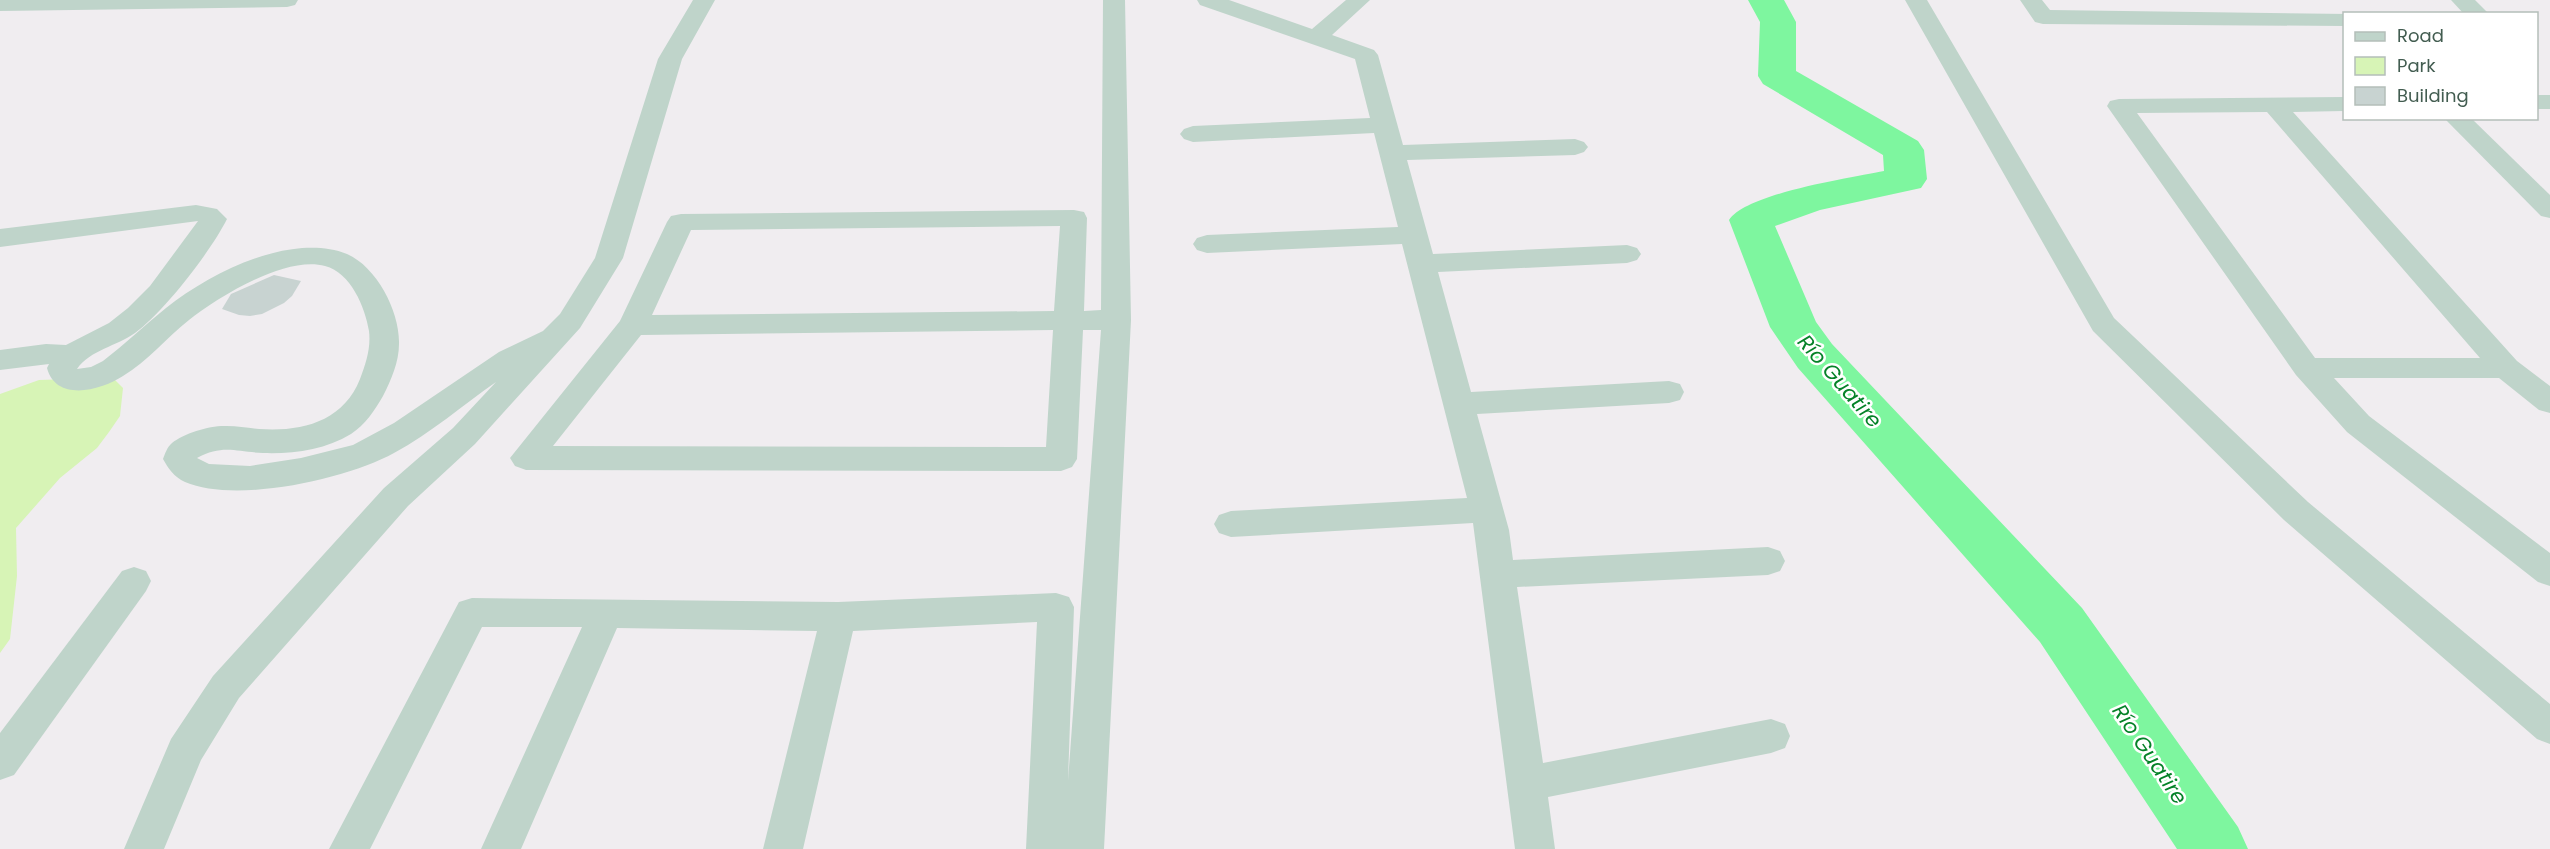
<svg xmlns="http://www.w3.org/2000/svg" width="2550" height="849" font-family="Poppins,sans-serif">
  <rect width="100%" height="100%" fill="#f0edf0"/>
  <polygon fill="#d7f4b6" points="100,378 115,380 123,388 120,416 109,432 97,448 60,478 16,528 17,576 10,639 0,653 0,394 39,380"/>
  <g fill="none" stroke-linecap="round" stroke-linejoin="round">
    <path fill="#7ef69f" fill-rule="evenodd" d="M 1748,0 L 1784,0 L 1796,22 L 1796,71 L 1918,141 L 1924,150 L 1927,179 L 1921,188 L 1820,210 L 1775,226 L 1816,322 L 1832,344 L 2082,608 L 2238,827 L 2248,849 L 2177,849 L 2040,642 L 1798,368 L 1770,327 L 1729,220 C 1747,193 1850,178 1884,171 L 1883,155 L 1763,84 L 1758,76 L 1760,22 Z"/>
  </g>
  <polygon fill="#c8d3d1" points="274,275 301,281 292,296 284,303 262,314 250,316 239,315 222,309 231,294"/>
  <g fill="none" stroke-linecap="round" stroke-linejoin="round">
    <g fill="#bfd4ca" fill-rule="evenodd">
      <polygon points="0,0 298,0 295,5 287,7 0,11"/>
      <path d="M 693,0 L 715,0 L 682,59 L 623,258 L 580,328 L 475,444 L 408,506 L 239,698 L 201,760 L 164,849 L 124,849 L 171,739 L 213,676 L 384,488 L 453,428 L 496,382 C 463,405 431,433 394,453 C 347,479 236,504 185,482 C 174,477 168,468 163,459 C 165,454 167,447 172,443 C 184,433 211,425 227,426 C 238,426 248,428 259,429 C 301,432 343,422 360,379 C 366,363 371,348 369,331 C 365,307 351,273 325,266 C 286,255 218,297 189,320 C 166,338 148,361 123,376 C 100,391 56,402 47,368 L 49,364 L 0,370 L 0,350 L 46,344 L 66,345 L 109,323 L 128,308 L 150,286 L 198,221 L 0,247 L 0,229 L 196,205 L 217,209 L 227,219 C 211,251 164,312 135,333 C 117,346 90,350 77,369 L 91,367 L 103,361 C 125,344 145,325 166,308 C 203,279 254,252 302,248 C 317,247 333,248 347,254 C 377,267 400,312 399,344 C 399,362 391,380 383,396 C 375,410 365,425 351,434 C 325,450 293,454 263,453 C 236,452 223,444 197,458 L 209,464 L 250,466 L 301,458 L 353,445 L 394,423 L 499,352 L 543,331 L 560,314 L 595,258 L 658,59 Z"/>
      <path d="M 1103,0 L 1125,0 L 1131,320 L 1104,849 L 1026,849 L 1037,622 L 853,631 L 803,849 L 763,849 L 817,631 L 617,628 L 521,849 L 481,849 L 582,627 L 482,627 L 370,849 L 329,849 L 459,602 L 472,598 L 838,602 L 1056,593 L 1069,597 L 1074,607 L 1068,781 L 1101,330 L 1083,330 L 1077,459 L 1072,467 L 1061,471 L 526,470 L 515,466 L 510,458 L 620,321 L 667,222 L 671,216 L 681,214 L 1074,210 L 1084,212 L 1087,218 L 1084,311 L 1101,310 ZM 1060,226 L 1054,311 L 652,315 L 691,230 ZM 1053,330 L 1046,447 L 553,446 L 641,335 Z"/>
      <polygon points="1197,0 1229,0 1312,29 1346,0 1370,0 1332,35 1374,50 1378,55 1403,145 1575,139 1584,142 1588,147 1584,152 1575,155 1407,160 1433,254 1627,245 1637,248 1641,254 1637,260 1627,263 1438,272 1471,392 1669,381 1680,384 1684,392 1680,400 1669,403 1477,414 1509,530 1513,560 1768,547 1780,551 1785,561 1780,571 1768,575 1517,587 1543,763 1771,719 1785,724 1790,736 1785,748 1771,753 1548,797 1555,849 1515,849 1473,523 1231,537 1219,533 1214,524 1219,515 1231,511 1467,498 1402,244 1207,253 1197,250 1193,244 1197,238 1207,235 1398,227 1374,133 1193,142 1184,139 1180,134 1184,129 1193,126 1370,118 1355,59 1200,5"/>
      <polygon points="1905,0 1927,0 2114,318 2308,502 2550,704 2550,744 2537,739 2284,520 2093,331"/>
      <polygon points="2020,0 2042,0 2050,10 2349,14 2344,14 2344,26 2043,24 2035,22"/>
      <polygon points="2451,0 2475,0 2489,14 2464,14"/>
      <rect x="2536" y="95" width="14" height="14"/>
      <path d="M 2344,97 L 2344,111 L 2293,112 L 2517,361 L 2550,386 L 2550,413 L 2539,410 L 2499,378 L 2334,378 L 2369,416 L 2550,553 L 2550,586 L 2538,582 L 2347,432 L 2296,375 L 2107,106 L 2110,101 L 2119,99 ZM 2267,112 L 2480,358 L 2315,358 L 2137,113 Z"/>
      <polygon points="2444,118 2471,118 2550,195 2550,218 2541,216"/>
      <polygon points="134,567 146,571 151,581 146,591 14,775 0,780 0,733 122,571"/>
    </g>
  </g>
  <g text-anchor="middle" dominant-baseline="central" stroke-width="5" stroke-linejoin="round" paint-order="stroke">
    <g font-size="21" font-style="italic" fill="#058228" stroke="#fff">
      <text transform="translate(1840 381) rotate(49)">Río Guatire</text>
      <text transform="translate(2150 754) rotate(56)">Río Guatire</text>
    </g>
  </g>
  <rect x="2343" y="12" width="195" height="108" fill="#ffffff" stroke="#b4beb9" stroke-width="1.5"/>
  <rect x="2355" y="32" width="30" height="9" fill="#bfd4ca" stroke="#b4beb9" stroke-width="1.5"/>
  <text x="2397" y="42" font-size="18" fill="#435d51">Road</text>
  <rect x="2355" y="57" width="30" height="18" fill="#d7f4b6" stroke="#b4beb9" stroke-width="1.5"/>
  <text x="2397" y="72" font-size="18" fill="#435d51">Park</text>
  <rect x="2355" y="87" width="30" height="18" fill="#c8d3d1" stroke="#b4beb9" stroke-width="1.5"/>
  <text x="2397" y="102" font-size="18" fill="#435d51">Building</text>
</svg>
